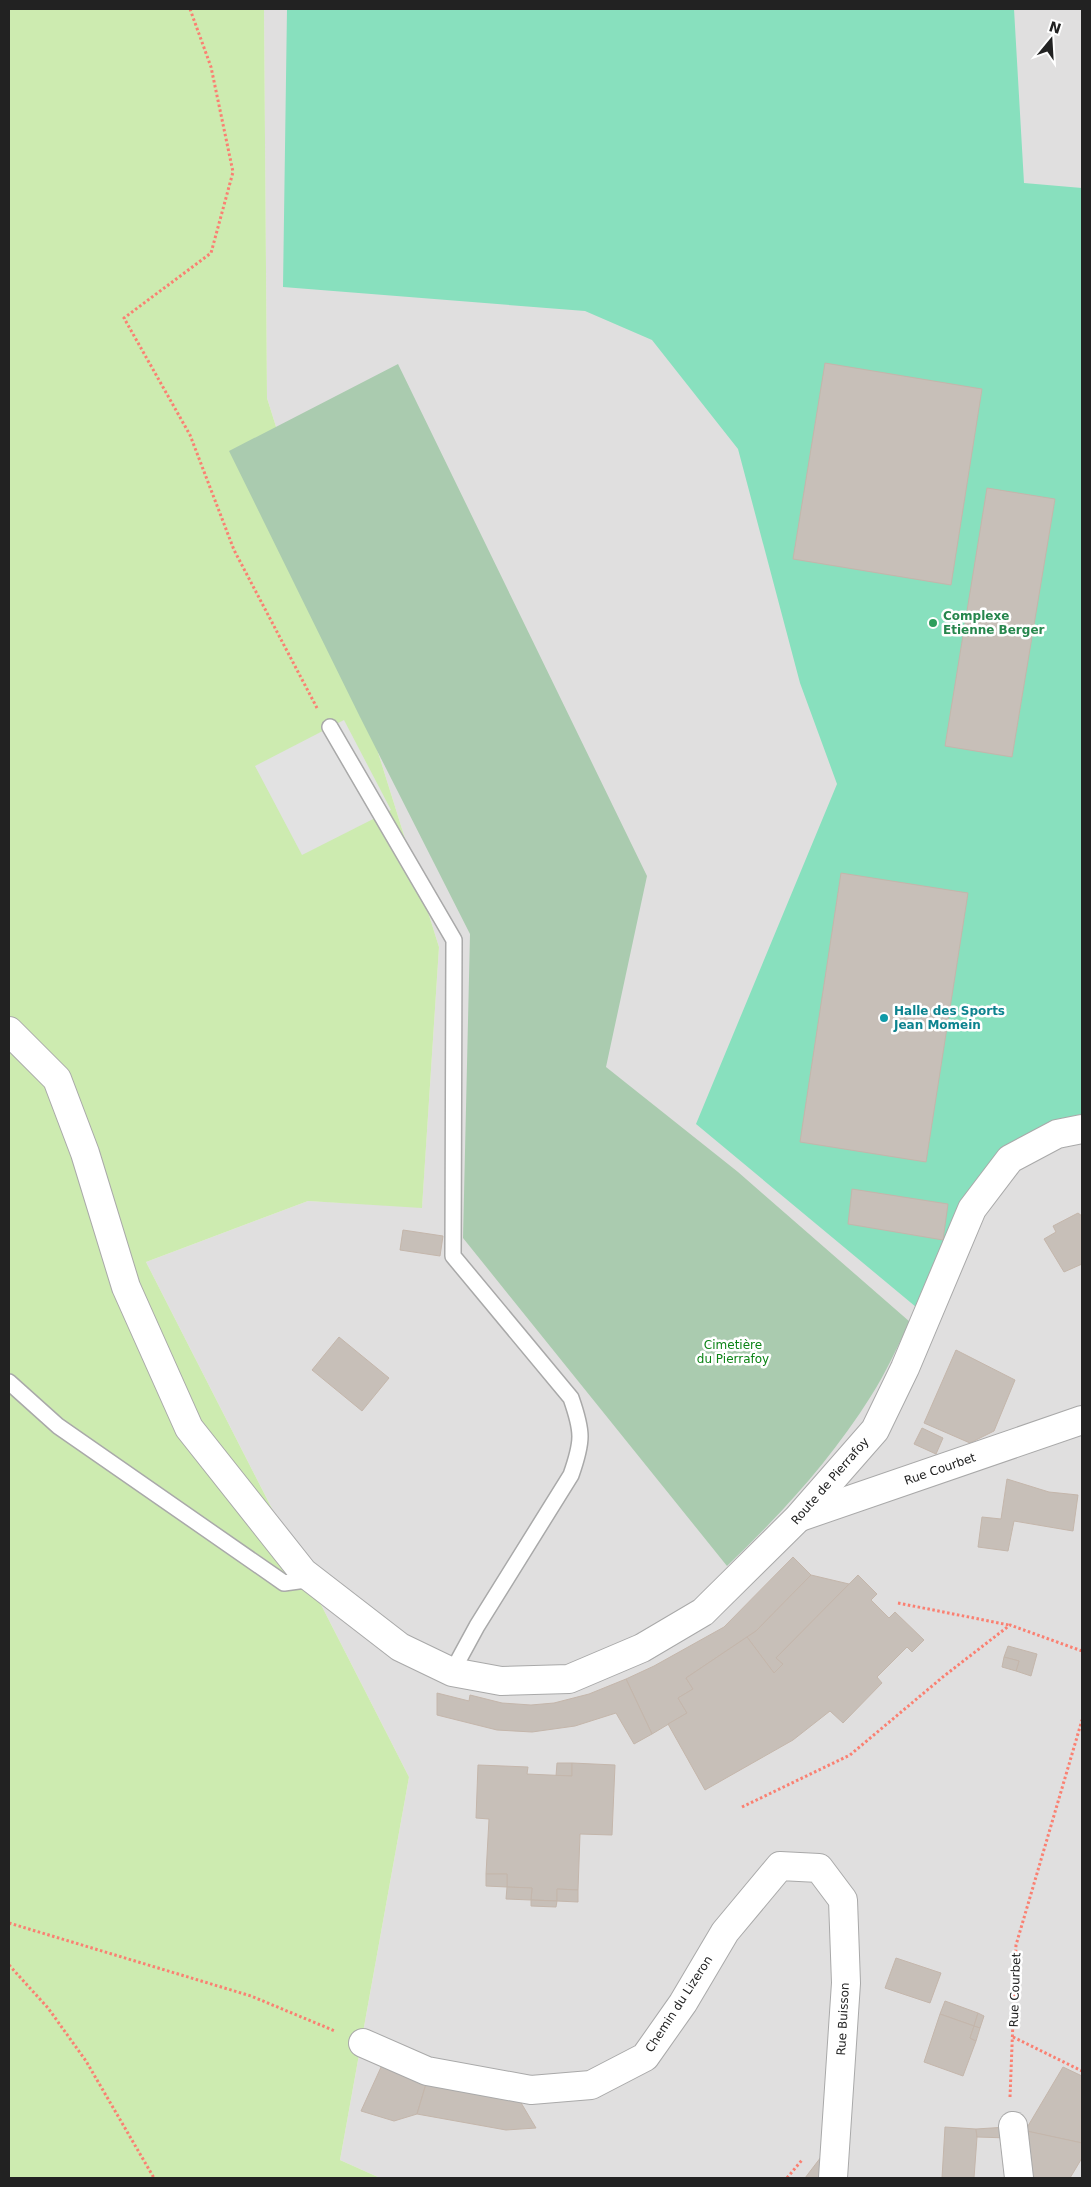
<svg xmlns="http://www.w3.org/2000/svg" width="1091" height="2187" font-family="'DejaVu Sans',sans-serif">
  <rect width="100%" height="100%" fill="#f2efe9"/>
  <polygon fill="#e0dfdf" points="264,9 1082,9 1082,2178 380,2178 340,2160 409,1777 146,1262 308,1201 422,1207 439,947 267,398"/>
  <polygon fill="#cdebb0" points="9,9 264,9 267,398 439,947 422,1208 308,1201 146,1262 409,1777 340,2160 380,2178 9,2178"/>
  <path fill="#aacbaf" d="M 398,364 L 647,876 L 606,1067 L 738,1172 L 910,1322 C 897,1347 886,1373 871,1396 C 831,1460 781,1514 727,1566 L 463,1238 L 470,934 L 360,717 L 229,451 Z"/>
  <polygon fill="#88e0be" points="287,9 1014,9 1024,183 1082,188 1082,1114 1052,1121 1003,1148 916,1307 696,1124 837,784 800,683 738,449 652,340 585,311 283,287"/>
  <polygon fill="#e2e2e2" points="344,720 391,810 302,855 255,766"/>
  <g fill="#c7bfb8" stroke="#c4b6ab">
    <polygon points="825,363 982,389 951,585 793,559"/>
    <polygon points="987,488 1055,499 1012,757 945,746"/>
    <polygon points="841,873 968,893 926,1162 800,1142"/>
    <polygon points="852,1189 948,1204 943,1240 848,1224"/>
    <polygon points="1078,1213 1082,1216 1082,1264 1064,1272 1044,1239 1056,1232 1053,1226"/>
    <polygon points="403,1230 443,1236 440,1256 400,1250"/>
    <polygon points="339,1337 389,1378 362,1411 312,1370"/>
    <polygon points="956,1350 1015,1380 994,1431 970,1443 924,1423"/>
    <polygon points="922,1428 943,1438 936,1454 914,1444"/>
    <polygon points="1007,1479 1049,1492 1078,1495 1073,1531 1014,1521 1008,1551 978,1547 982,1517 1001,1519"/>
    <polygon points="793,1557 811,1575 756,1631 686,1678 693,1689 678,1698 687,1713 652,1734 626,1679 654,1666 724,1627"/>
    <polygon points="811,1575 849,1584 776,1658 783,1664 774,1673 747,1637 756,1631"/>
    <polygon points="858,1575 877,1594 871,1600 889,1618 895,1612 924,1640 912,1652 907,1647 877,1677 882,1683 843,1723 830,1711 793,1740 705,1790 668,1724 687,1713 678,1698 693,1689 686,1678 747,1637 774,1673 783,1664 776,1658"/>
    <polygon points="1008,1646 1037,1654 1031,1676 1016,1671 1019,1661 1004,1657"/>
    <polygon points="1004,1657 1019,1661 1016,1671 1002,1667"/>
    <polygon points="626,1679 652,1734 634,1744 616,1713 575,1726 532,1732 497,1730 437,1715 437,1693 469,1701 470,1695 502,1703 531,1705 554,1703 589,1694"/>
    <polygon points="557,1763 572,1763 572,1776 556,1776"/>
    <polygon points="572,1763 615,1765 612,1835 580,1834 578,1890 557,1889 557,1901 531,1900 532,1888 507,1887 507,1874 486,1874 489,1819 476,1818 478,1765 528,1767 527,1774 572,1776"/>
    <polygon points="486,1874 507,1874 507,1887 486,1886"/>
    <polygon points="507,1887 532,1888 531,1900 506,1899"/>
    <polygon points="557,1889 578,1890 578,1902 557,1901"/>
    <polygon points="531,1900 557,1901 556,1907 531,1906"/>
    <polygon points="896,1958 941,1973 930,2003 885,1988"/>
    <polygon points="945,2001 978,2013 974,2026 940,2014"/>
    <polygon points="978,2013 984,2016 980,2028 974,2026"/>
    <polygon points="940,2014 974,2026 970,2038 976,2041 963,2076 924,2062"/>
    <polygon points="974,2026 980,2028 976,2041 970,2038"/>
    <polygon points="382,2065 426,2084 417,2114 394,2121 361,2111"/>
    <polygon points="1063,2067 1082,2076 1082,2143 1025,2131"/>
    <polygon points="426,2084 517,2096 536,2128 506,2130 417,2114"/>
    <polygon points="945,2127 976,2129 977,2137 974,2178 942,2178"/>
    <polygon points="1007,2127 1009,2138 977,2137 976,2129"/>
    <polygon points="1027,2131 1082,2143 1082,2158 1070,2178 1027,2178"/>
    <polygon points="821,2157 820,2178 805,2178"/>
  </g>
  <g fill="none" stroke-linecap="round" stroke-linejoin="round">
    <g stroke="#a9a9a9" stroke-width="18">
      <g id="lane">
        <path d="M 330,727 L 454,940 L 453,1256 L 571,1398 C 583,1432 583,1441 571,1475 L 477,1626 L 452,1672"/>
        <polyline points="9,1382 58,1426 284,1583 313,1579"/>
      </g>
    </g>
    <g stroke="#a9a9a9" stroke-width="30">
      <g id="street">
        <polyline points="9,1031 57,1079 85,1153 126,1287 189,1428 303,1572 400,1647 452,1672 501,1681 569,1679 642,1648 703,1612 711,1604 798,1518 875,1430 905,1368 972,1209 1010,1159 1057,1134 1082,1129"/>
        <polyline points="800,1517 1082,1420"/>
        <polyline points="363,2043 427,2071 531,2090 591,2085 645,2057 683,2003 725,1932 780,1866 819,1868 843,1900 846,1983 833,2178"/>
        <polyline points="1013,2126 1019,2178"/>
      </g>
    </g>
    <g stroke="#fa8072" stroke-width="3" stroke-dasharray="2.5 2.5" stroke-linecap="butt">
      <polyline points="190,9 211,67 233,172 211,253 124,318 190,435 234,550 317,708"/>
      <polyline points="898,1603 1009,1625"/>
      <polyline points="742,1807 850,1755 944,1676 1010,1625 1082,1651"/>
      <polyline points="9,1923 251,1996 335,2031"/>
      <polyline points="9,1965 48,2008 86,2061 154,2178"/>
      <polyline points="1013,2037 1082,2071"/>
      <polyline points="1010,2097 1016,1945 1082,1720"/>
      <polyline points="787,2178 802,2160"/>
    </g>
    <use href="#lane" stroke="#fff" stroke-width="15"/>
    <use href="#street" stroke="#fff" stroke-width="28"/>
  </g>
  <circle fill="#2e9e5b" stroke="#fff" stroke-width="2" cx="933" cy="623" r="5"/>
  <circle fill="#0f9aa8" stroke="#fff" stroke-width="2" cx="884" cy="1018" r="5"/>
  <g text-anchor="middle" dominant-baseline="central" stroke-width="5" stroke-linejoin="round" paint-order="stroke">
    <g font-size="12" font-weight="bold" fill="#27864d" stroke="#fff" text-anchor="start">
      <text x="943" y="616">Complexe<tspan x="943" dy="14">Etienne Berger</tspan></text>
    </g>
    <g font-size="12" font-weight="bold" fill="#0d838f" stroke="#fff" text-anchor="start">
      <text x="894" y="1011">Halle des Sports<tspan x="894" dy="14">Jean Momein</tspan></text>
    </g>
    <g font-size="12" fill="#0c8416" stroke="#fff">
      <text x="733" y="1345">Cimetière<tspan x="733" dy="14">du Pierrafoy</tspan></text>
    </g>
    <g font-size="12" fill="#222" stroke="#fff">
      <text transform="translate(940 1469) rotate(-19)">Rue Courbet</text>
      <text transform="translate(830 1481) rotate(-49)">Route de Pierrafoy</text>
      <text transform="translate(1015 1990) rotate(-88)">Rue Courbet</text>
      <text transform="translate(679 2004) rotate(-57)">Chemin du Lizeron</text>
      <text transform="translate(843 2019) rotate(-87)">Rue Buisson</text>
    </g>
  </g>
  <rect width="1091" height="2187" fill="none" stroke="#222222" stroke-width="20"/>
  <g transform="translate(1051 40) rotate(18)" stroke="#ffffff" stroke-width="4" paint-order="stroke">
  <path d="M0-4L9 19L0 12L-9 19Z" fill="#222222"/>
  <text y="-8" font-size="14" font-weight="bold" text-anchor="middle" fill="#222222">N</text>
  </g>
</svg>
